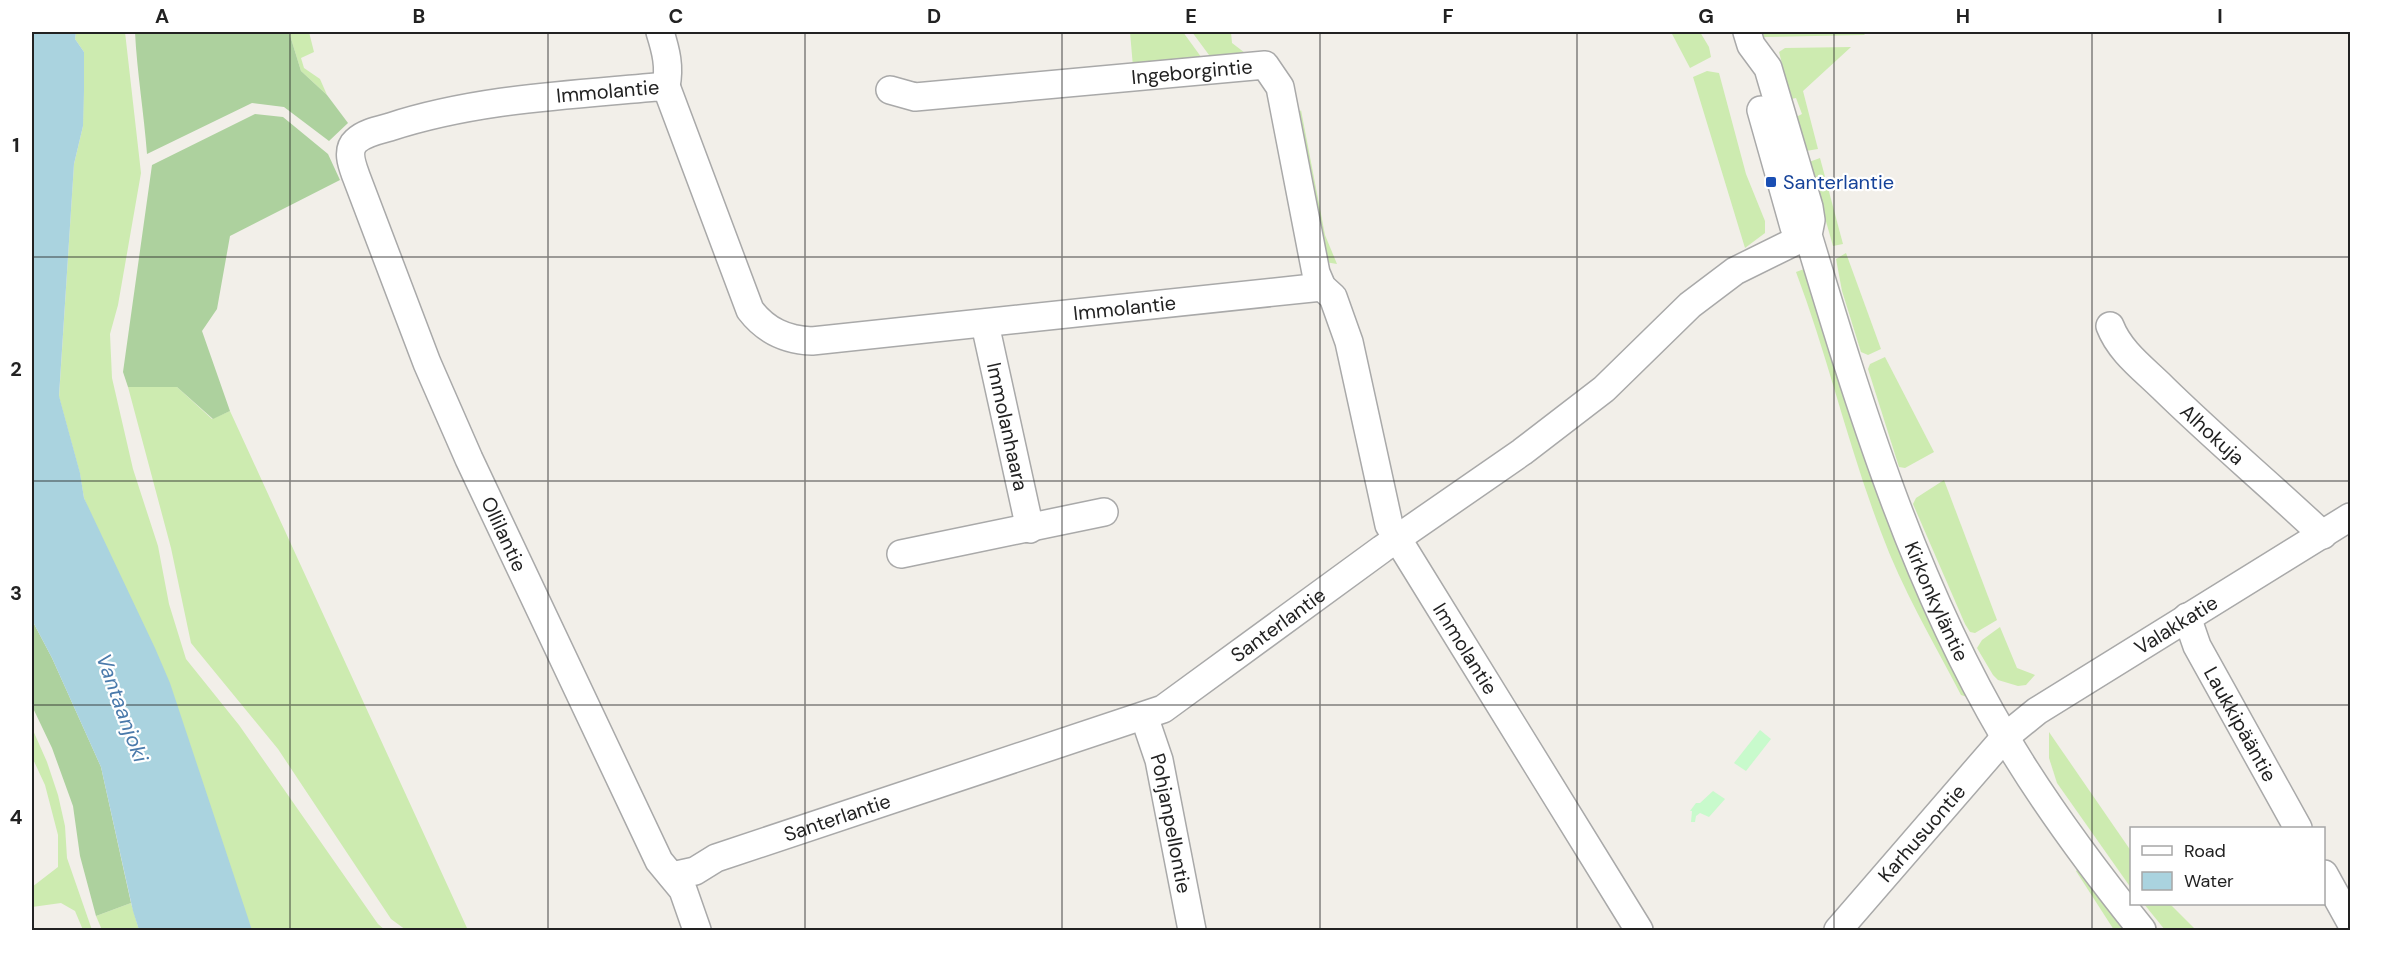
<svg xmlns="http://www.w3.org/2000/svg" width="2382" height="962" viewBox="0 0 2382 962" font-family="'DM Sans',sans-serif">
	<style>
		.grass { fill: #cdebb0 }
		.forest { fill: #add19e }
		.park { fill: #c8facc }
		.water { fill: #aad3df }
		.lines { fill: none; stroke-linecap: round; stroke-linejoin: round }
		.minor-casing { stroke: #a9a9a9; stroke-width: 30 }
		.minor { stroke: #fff; stroke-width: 27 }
		.grid { fill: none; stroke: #222; stroke-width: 1.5; stroke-opacity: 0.55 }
		.transit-dot { fill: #1a4fb4; stroke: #fff; stroke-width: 2 }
		.labels { text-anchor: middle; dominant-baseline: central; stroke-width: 4.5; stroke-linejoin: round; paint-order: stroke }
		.street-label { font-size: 20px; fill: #222; stroke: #fff }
		.transit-label { font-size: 20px; fill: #164399; stroke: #fff; text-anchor: start }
		.water-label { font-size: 21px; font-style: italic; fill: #4a7aab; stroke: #fff }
		.neatline { fill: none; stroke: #222; stroke-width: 2 }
		.grid-label { font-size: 20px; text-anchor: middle; font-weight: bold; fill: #222 }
	</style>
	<rect width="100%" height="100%" fill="#f2efe9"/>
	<!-- grass -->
	<g class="grass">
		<path d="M76 32H125L141 173 118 305 110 334 112 378 133 469 158 546 169 604 186 659 239 725 378 924 385 930H252L84 498 80 474 59 397 74 164 83 126 84 52 75 39Z"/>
		<path d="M289 32H309L314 52 301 58 304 68 320 79 327 95 301 71Z"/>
		<path d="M1130 32H1183L1204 61 1133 67Z"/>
		<path d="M1192 32H1231L1232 43 1249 56 1212 59Z"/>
		<path d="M1671 32H1700L1709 47 1711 57 1690 68Z"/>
		<path d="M1762 32H1867L1864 35 1764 37Z"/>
		<path d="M1851 47 1803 91 1818 149 1806 151 1796 117 1802 114 1796 98 1791 99 1779 52 1785 48Z"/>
		<path d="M1707 71 1719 73 1746 174 1765 221V233L1745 248 1693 77Z"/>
		<path d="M1301 110 1325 235 1337 264 1325 262 1293 121Z"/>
		<path d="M1820 158 1843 244 1833 246 1809 162Z"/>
		<path d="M1846 253 1881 349 1868 355 1861 352 1842 291 1836 259Z"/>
		<path d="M1804 269 1970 695 1967 697 1961 695C1933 641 1902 589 1881 532 1848 446 1828 357 1796 272Z"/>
		<path d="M1885 357 1934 452 1905 468 1899 467 1868 369 1870 364Z"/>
		<path d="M128 387H177L212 419 230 411 467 928 458 930H406L391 919 278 749 191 643 171 548Z"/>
		<path d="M1944 480 1997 620 1975 633 1970 632 1965 624 1913 504 1916 498Z"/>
		<path d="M2000 627 2017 668 2035 675 2026 685 2018 686 1998 680 1993 675 1977 648 1982 640Z"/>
		<path d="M32 728 47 762 58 795 65 826 67 858 92 930H83L75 911 61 903 32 907V887L58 867V835L45 785 32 757Z"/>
		<path d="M2049 732 2131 851V888L2057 783 2049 758Z"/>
		<path d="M2080 867 2128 930H2114L2076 871Z"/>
		<path d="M131 903 139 930H102L96 916Z"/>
		<path d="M2144 904H2170L2196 930H2165Z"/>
	</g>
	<!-- forest -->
	<g class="forest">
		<path d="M135 32H289L301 71 327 95 348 123 329 141 284 107 252 103 147 154C144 113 137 73 135 32Z"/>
		<path d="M255 114 283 117 328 154 340 180 230 236 217 309 202 331 230 411 213 419 177 387H128L123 372 152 165Z"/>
		<path d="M32 620 52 658 101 767 131 903 96 916 80 856 73 806 52 748 32 706Z"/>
	</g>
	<!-- park -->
	<g class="park">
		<path d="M1760 730 1771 739 1746 771 1734 763Z"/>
		<path d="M1713 791 1725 799 1709 817 1700 813 1696 816 1695 822H1691L1692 811H1690L1696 803H1700Z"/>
	</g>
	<!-- water -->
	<path class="water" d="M32 32H76L75 39 84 52V91L83 126 74 164 59 396 80 473 84 498 155 648 170 683 252 930H139L133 911 101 767 52 658 32 620Z"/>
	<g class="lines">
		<defs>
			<g id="minor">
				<path d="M660 32C666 51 670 67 666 86"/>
				<path id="s1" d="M1747 32 1751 45 1768 68 1809 207 1811 220 1808 235C1860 407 1913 582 2005 737 2045 805 2093 869 2142 930"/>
				<path id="s2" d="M890 90 915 97 1265 65 1280 87 1316 273 1322 287 1333 297 1349 342 1389 525 1639 930"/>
				<path d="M1761 110 1794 227 1808 235"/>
				<path id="s3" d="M985 324 1030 529"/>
				<path id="s4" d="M2110 326C2120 352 2144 369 2163 388 2215 439 2270 485 2323 535"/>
				<path d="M901 554 1104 512"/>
				<path id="s5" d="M2187 617 2197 646 2298 828"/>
				<path id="s6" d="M1144 716 1159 760 1192 930"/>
				<path d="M2324 874 2350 921"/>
				<path id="s7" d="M672 876 695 871 716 858 1163 709 1382 549 1522 452 1604 389 1690 305 1735 271 1808 235"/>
				<path id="s8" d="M697 930 683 890 659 861 469 459 427 363 356 176C352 165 346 150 356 141 364 133 379 130 390 127 479 98 574 95 666 86L750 310C766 331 786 340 812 341L1322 287"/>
				<path id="s9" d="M1838 930 2005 737 2037 711 2350 517"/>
			</g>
		</defs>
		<!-- minor casing -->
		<use href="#minor" class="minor-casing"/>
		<!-- minor -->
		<use href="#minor" class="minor"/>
	</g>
	<!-- grid -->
	<path class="grid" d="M290 32V930M548 32V930M805 32V930M1062 32V930M1320 32V930M1577 32V930M1834 32V930M2092 32V930M32 257H2350M32 481H2350M32 705H2350"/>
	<!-- markers -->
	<rect class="transit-dot" x="1765" y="176" width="12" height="12" rx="3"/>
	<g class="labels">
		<!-- street labels -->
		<g class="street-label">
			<text stroke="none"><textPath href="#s2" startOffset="304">Ingeborgintie</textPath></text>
			<text stroke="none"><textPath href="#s8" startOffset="1125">Immolantie</textPath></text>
			<text stroke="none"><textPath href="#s8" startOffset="1809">Immolantie</textPath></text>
			<text stroke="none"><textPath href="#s3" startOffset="105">Immolanhaara</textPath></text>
			<text stroke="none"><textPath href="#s4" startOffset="150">Alhokuja</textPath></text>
			<text transform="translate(504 534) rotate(65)">Ollilantie</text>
			<text stroke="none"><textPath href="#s1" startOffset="604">Kirkonkyläntie</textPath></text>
			<text stroke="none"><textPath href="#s9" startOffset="460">Valakkatie</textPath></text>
			<text stroke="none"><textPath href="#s7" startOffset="662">Santerlantie</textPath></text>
			<text stroke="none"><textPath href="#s2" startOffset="1004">Immolantie</textPath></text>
			<text stroke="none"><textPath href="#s5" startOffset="120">Laukkipääntie</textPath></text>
			<text stroke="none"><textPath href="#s7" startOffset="176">Santerlantie</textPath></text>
			<text stroke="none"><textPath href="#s6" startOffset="111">Pohjanpellontie</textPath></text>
			<text stroke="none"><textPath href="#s9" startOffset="128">Karhusuontie</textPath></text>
		</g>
		<!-- transit labels -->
		<g class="transit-label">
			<text x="1783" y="182">Santerlantie</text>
		</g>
		<!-- water labels -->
		<g class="water-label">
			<text transform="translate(122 708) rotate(70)">Vantaanjoki</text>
		</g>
	</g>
	<!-- border -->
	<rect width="2382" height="962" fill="none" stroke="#ffffff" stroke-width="66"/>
	<!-- legend -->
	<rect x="2130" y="827" width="195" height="78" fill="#ffffff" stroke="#a7a7a7" stroke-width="1.5"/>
	<rect x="2142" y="846" width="30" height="9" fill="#ffffff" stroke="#a7a7a7" stroke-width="1.5"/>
	<text x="2184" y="857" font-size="18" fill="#222222">Road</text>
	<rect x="2142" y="872" width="30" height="18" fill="#aad3df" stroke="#a7a7a7" stroke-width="1.5"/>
	<text x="2184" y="887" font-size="18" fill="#222222">Water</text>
	<rect x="33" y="33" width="2316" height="896" class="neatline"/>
	<g class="grid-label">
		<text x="162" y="23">A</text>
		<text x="419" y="23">B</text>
		<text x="676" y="23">C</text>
		<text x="934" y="23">D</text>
		<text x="1191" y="23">E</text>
		<text x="1448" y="23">F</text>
		<text x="1706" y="23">G</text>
		<text x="1963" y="23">H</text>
		<text x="2220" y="23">I</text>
		<text x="16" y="152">1</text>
		<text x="16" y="376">2</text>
		<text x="16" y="600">3</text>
		<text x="16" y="824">4</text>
	</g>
</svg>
